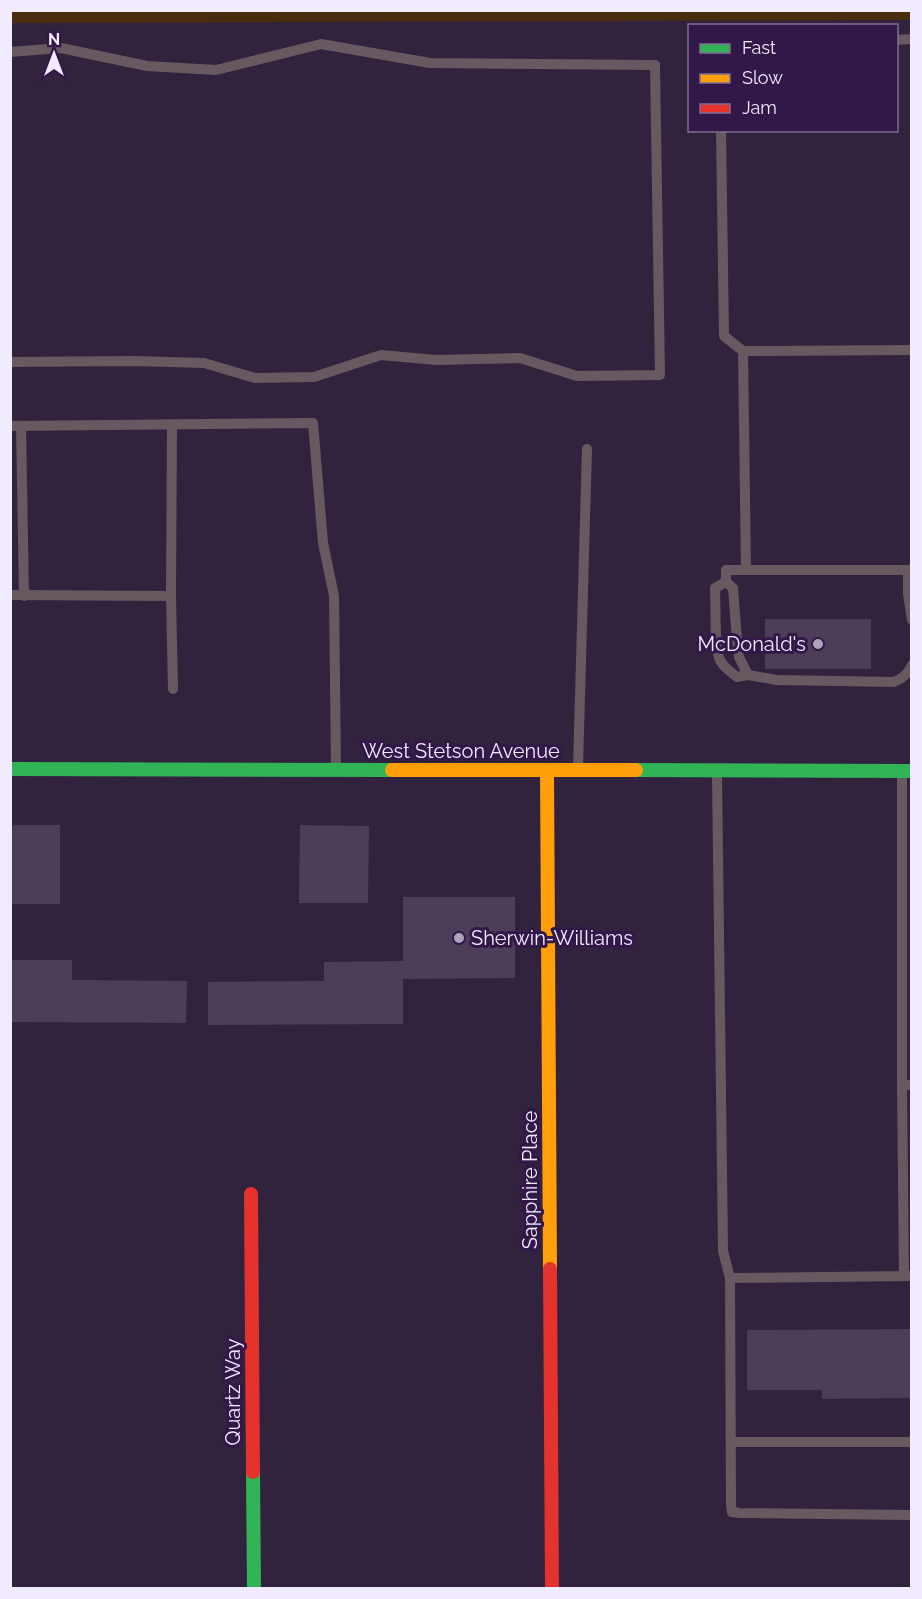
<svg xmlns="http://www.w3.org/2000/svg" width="922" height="1599" viewBox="0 0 922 1599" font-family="Raleway,sans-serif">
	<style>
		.green { fill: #4a2d0e }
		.building { fill: #4c3d59 }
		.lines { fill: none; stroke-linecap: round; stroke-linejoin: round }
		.lane { stroke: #685960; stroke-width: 10 }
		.fast { stroke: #30b455; stroke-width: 14 }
		.slow { stroke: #ff9f0a; stroke-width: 14 }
		.jam { stroke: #e5322d; stroke-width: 14 }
		.poi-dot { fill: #aea4ba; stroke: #321849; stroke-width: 2 }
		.labels { text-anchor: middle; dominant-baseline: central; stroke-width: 6; stroke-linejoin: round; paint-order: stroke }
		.poi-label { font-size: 20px; fill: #f2eafd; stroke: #321849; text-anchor: end }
		.street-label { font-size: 20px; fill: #f2eafd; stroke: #321849 }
	</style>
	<rect width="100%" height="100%" fill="#31233e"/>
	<!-- green -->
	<path class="green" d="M911 10V20L10 23 11 10Z"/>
	<!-- building -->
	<g class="building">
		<rect x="765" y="619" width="106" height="50"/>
		<path d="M14 825H60V904H10V828Z"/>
		<path d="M300 825 369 826 368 903H299Z"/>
		<path d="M403 897H515V978L403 979V1024L208 1025V982L324 981V962L403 961Z"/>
		<path d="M10 960H72V980L187 981 186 1023 10 1022Z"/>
		<path d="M912 1329V1398L822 1399V1390H747V1330Z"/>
	</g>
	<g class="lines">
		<!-- lane -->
		<g class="lane">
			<path d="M896 40 912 39"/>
			<path d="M10 52 61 48 147 66 216 70 321 44 430 63 655 65 660 375 577 376 520 358 436 360 381 355 314 377 255 378 204 363 135 361 10 362"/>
			<path d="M721 130 724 336 743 351"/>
			<path d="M10 426 313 423 323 543 334 596 336 767"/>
			<path d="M21 426 24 596"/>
			<path d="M746 570 743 351 912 350"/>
			<path d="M908 570V594L912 620"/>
			<path d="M726 582 715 588C716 604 714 649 720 660 723 667 731 672 737 677L748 675 777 680 894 682C903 678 908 674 912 665"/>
			<path d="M10 595 171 596 173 689"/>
			<path d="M171 596 172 425"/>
			<path d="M748 675 739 657 737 640 733 588 726 582V570H912"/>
			<path d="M578 767 587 449"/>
			<path d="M717 774 723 1251 730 1278"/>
			<path d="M902 775V1085"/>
			<path d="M904 1276 902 1085H912"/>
			<path d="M912 1276 730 1278 731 1505 732 1512 740 1513 912 1515"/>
			<path d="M731 1442H912"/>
		</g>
		<!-- fast -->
		<g class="fast">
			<path d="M10 769 392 770"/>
			<path d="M636 770 912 771"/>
			<path d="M253 1472 254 1588"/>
		</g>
		<!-- slow -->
		<g class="slow">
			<path d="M392 770H636"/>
			<path d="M547 771 550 1269"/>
		</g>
		<!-- jam -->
		<g class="jam">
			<path d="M251 1194 253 1472"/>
			<path d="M550 1269 552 1588"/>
		</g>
	</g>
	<!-- markers -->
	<g class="poi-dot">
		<circle cx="818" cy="644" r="6"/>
		<circle cx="459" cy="938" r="6"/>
	</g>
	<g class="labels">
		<!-- poi labels -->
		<g class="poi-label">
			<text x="806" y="644">McDonald's</text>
			<text x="471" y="938" text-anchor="start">Sherwin-Williams</text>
		</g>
		<!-- street labels -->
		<g class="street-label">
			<text x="461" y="751">West Stetson Avenue</text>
			<text transform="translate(530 1180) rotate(-90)">Sapphire Place</text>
			<text transform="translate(233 1392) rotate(-90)">Quartz Way</text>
		</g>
	</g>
	<!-- border -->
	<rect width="922" height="1599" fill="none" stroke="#f2eafd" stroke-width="24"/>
	<!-- legend -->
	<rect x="688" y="24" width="210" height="108" fill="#321849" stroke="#7f6c91" stroke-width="1.5"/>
	<rect x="700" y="44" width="30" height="9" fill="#30b455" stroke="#7f6c91" stroke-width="1.5"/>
	<text x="742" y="54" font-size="18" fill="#f2eafd">Fast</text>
	<rect x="700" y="74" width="30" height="9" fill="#ff9f0a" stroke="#7f6c91" stroke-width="1.5"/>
	<text x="742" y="84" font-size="18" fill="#f2eafd">Slow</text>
	<rect x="700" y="104" width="30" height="9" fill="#e5322d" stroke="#7f6c91" stroke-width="1.5"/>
	<text x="742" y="114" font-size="18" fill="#f2eafd">Jam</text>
	<!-- north arrow -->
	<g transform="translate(54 54)" stroke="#321849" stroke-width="4.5" paint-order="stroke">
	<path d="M0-4.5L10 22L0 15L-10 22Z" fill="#f2eafd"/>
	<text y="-9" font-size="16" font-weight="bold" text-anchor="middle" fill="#f2eafd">N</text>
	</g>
</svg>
